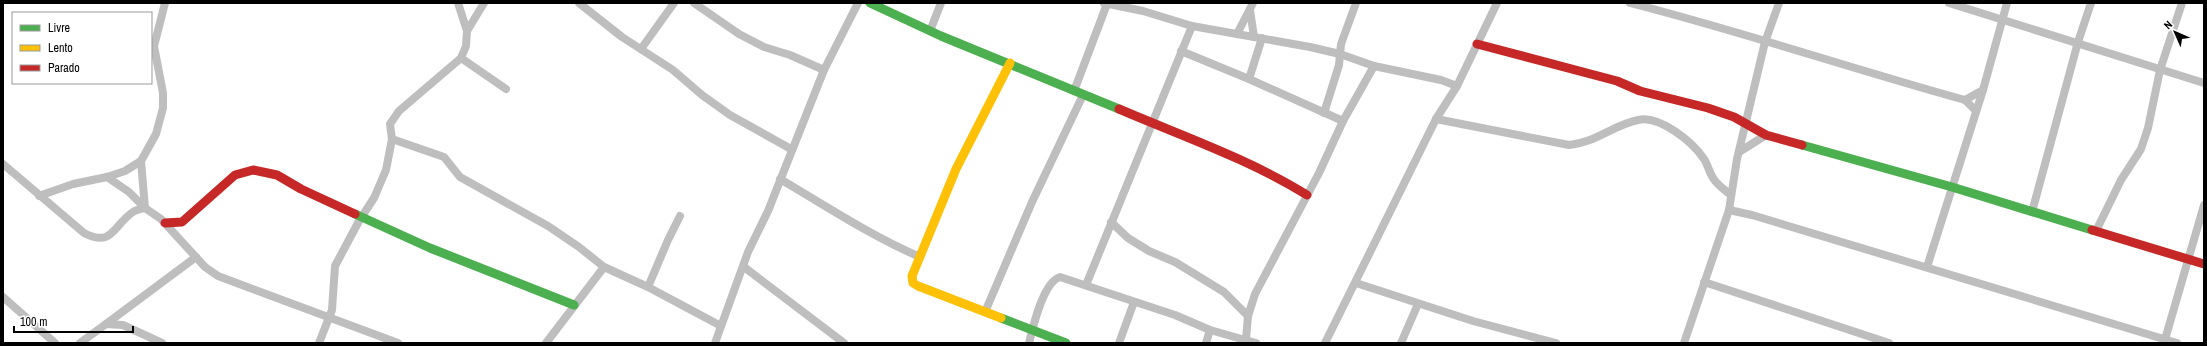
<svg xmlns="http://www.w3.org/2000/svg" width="2207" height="346" viewBox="0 0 2207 346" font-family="'Archivo Narrow',sans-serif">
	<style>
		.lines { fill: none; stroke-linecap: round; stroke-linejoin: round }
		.street { stroke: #bebebe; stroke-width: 8 }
		.fast { stroke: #4caf50; stroke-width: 9 }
		.slow { stroke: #ffc107; stroke-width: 9 }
		.jam { stroke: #c62828; stroke-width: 9 }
	</style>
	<rect width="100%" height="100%" fill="#fff"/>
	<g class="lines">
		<!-- street -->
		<g class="street">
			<path d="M458 3 467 31"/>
			<path d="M579 3 622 37 673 70 702 95 730 115 791 149"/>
			<path d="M694 3 739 34 764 47 790 55 824 70"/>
			<path d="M1104 3 1143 11 1192 26 1310 47 1340 54 1374 66 1441 80 1457 86"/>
			<path d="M1630 3C1743 32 1853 69 1965 100L1976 111"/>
			<path d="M1949 3 2204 83"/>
			<path d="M1250 10 1254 37"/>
			<path d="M930 31 941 3"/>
			<path d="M1237 34 1253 3"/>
			<path d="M641 49 674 3"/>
			<path d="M1181 51 1249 79 1343 121"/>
			<path d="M461 58 506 89"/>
			<path d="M1249 79 1262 38"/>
			<path d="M1074 91 1107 4"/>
			<path d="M1965 100 1983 90"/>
			<path d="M1324 113 1339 65 1341 44 1356 3"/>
			<path d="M1436 119 1569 145C1595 143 1613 125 1638 120 1659 115 1692 141 1704 159 1708 165 1709 172 1713 178 1717 185 1725 190 1731 195"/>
			<path d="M392 139 444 157 460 177 548 226 579 247 604 267 648 287 721 326"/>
			<path d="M1739 152 1766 135"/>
			<path d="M141 161 145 208"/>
			<path d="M3 164 84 233C113 248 113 225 133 212 136 210 141 209 145 208"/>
			<path d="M107 177 129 192 145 208 161 219 205 267 218 276 398 343"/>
			<path d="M780 179C826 206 871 236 920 257"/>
			<path d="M39 196 73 184 107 177 125 171 141 161 156 134 163 108V93L154 46 165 3"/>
			<path d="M1729 210 1752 215 2177 343"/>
			<path d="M2032 212 2078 42 2091 3"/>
			<path d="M1111 222 1128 238 1149 251 1175 262 1224 292 1248 316"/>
			<path d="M2096 231 2121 180 2141 149 2148 128 2160 70 2182 3"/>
			<path d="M744 267 844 343"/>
			<path d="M1927 267 1983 90 2007 3"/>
			<path d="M1704 282 1889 343"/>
			<path d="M1356 283 1473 321 1556 343"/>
			<path d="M1086 285 1192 26"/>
			<path d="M648 287 668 240 680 216"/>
			<path d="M3 297 55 343"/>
			<path d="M985 312 1032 202 1083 95"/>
			<path d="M106 324 196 257"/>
			<path d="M1246 339 1248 316 1255 294 1319 173 1343 121 1374 66"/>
			<path d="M80 343 106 324 123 325 162 343"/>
			<path d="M319 343 332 310 335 266 359 221 374 198 386 170 392 139 390 124 399 111 461 58 466 46 467 31 484 3"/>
			<path d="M546 343 604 267"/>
			<path d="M715 343 748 252 768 211 824 70 858 3"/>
			<path d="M1029 343C1033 327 1043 282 1060 277L1175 315 1210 330 1256 343"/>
			<path d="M1119 343 1134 302"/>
			<path d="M1206 343 1210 330"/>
			<path d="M1325 343 1436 119 1457 86 1497 3"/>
			<path d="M1401 343 1418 304"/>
			<path d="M1684 343 1729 210 1737 159 1765 42 1779 3"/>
			<path d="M2164 343 2204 205"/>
		</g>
		<!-- fast -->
		<g class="fast">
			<path d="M870 3 941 36 1119 109"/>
			<path d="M1802 145 1952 187 2092 230"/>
			<path d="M355 214 430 248 574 305"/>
			<path d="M1001 318 1066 343"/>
		</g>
		<!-- slow -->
		<path class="slow" d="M1001 318 918 286 913 283 912 276 956 169 1010 63"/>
		<!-- jam -->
		<g class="jam">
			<path d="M1477 44 1617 81 1640 91 1708 108 1734 117 1766 135 1802 145"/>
			<path d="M1119 109C1182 136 1249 159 1307 195"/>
			<path d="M165 223 182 222 235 175 253 170 277 175 301 189 355 214"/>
			<path d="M2092 230 2204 264"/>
		</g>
	</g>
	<!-- border -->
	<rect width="2207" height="346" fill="none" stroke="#000000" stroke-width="8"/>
	<!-- legend -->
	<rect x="12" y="12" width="140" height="72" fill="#ffffff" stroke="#999999"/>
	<rect x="20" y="25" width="20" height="6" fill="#4caf50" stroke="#999999"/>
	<text x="48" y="32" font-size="12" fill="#000000">Livre</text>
	<rect x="20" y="45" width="20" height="6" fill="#ffc107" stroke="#999999"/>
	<text x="48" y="52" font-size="12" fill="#000000">Lento</text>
	<rect x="20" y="65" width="20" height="6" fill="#c62828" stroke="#999999"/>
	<text x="48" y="72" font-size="12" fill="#000000">Parado</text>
	<!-- north arrow -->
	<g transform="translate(2175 32) rotate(315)" stroke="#ffffff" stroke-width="3" paint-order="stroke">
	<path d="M0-3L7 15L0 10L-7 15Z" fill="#000000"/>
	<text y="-6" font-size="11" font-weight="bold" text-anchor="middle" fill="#000000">N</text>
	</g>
	<!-- scale -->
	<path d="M14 326v6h119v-6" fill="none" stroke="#000000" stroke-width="2"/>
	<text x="20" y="326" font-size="12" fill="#000000" stroke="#ffffff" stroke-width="3" paint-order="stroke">100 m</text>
</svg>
